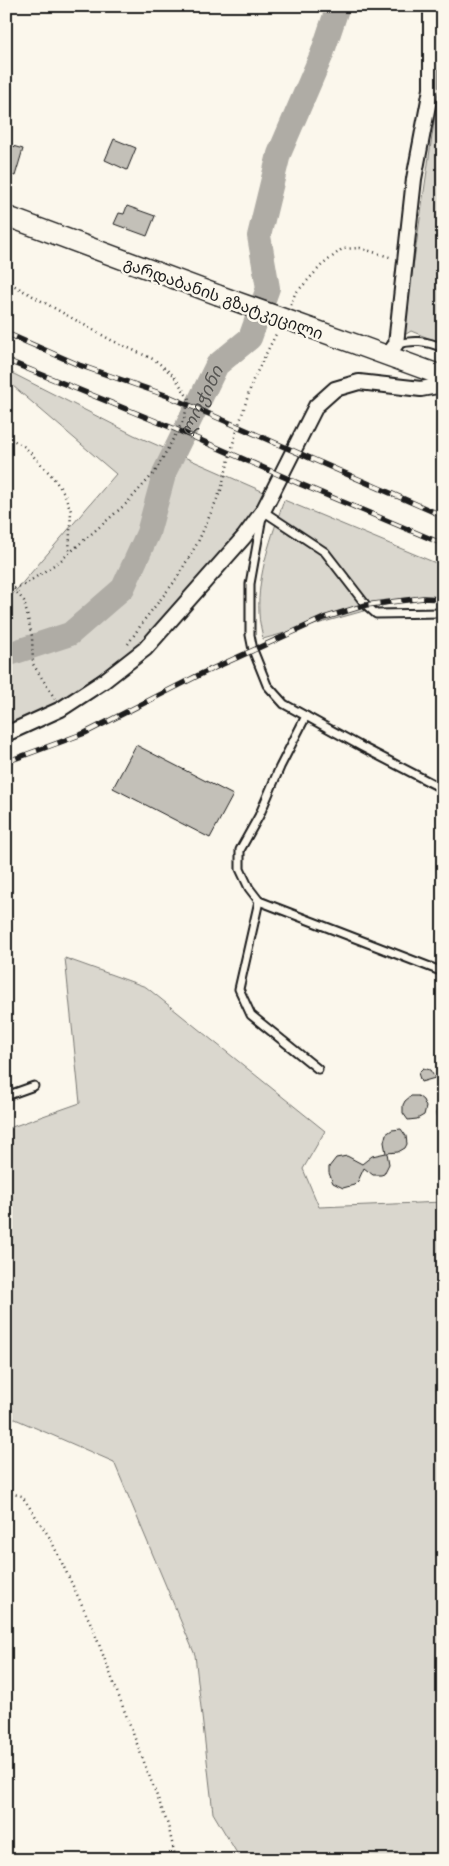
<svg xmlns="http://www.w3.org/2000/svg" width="449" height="1866" viewBox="0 0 449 1866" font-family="'Playpen Sans','Noto Sans Georgian',sans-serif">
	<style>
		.green { fill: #dad7ce; stroke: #7b7a75 }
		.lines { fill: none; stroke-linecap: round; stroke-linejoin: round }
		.river { stroke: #afaca5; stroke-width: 24 }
		.building { fill: #c3c0b8; stroke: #1c1c1c }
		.lane-casing { stroke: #1c1c1c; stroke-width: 11 }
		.street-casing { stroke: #1c1c1c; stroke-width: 18 }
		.secondary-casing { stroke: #1c1c1c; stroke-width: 22 }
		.path { stroke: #1c1c1c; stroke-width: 2.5; stroke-dasharray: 1 4; stroke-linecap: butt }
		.lane { stroke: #fbf7ec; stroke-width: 7 }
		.street { stroke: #fbf7ec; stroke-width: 14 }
		.secondary { stroke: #fbf7ec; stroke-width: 19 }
		.rail-casing { stroke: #1c1c1c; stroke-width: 5.5 }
		.rail { stroke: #fbf7ec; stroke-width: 4; stroke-dasharray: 11; stroke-linecap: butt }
		.secondary-bridge-casing { stroke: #1c1c1c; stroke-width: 22; stroke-linecap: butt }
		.secondary-bridge { stroke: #fbf7ec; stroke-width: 19 }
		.labels { text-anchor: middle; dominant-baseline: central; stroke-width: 5; stroke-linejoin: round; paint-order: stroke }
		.street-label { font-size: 16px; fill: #1c1c1c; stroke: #fbf7ec }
		.water-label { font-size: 18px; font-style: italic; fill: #575653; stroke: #fbf7ec }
	</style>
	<rect width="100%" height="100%" fill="#fbf7ec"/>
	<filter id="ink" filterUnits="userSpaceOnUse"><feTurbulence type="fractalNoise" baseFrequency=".02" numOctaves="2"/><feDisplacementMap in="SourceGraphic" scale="10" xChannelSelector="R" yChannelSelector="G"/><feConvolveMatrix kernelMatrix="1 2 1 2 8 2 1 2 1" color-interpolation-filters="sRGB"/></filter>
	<g filter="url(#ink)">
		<!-- green -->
		<g class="green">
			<path d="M439 6H443V344L411 331 403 336 438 95Z"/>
			<path d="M6 370 134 435 264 492 254 513 141 643 76 691 17 724 6 728V602L116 474 6 380Z"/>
			<path d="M284 500 443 566V597H414L263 639C262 631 259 622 259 613 257 574 272 536 284 500Z"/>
			<path d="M65 958 146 987 325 1131 303 1169 319 1207 443 1202V1860H241L213 1813 195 1655 114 1462 6 1415V1129L80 1103Z"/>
		</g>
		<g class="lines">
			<!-- river -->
			<path class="river" id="s1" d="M6 655 70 634 123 588 148 533 165 471 217 365 250 338 268 288 259 236 279 154 322 54 338 6"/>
		</g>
		<!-- building -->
		<g class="building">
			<path d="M114 139 136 148 127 170 105 160Z"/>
			<path d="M6 144 23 149 15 176 6 173Z"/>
			<path d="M127 206 155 216 147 236 114 224 119 213 124 214Z"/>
			<path d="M136 745 233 795 210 838 113 788Z"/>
			<path d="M423 1068 430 1070 435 1078 421 1082 418 1073Z"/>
			<path d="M411 1096H418L423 1100 426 1107 424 1115 417 1119 408 1120 403 1113V1105L405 1101Z"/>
			<path d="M401 1129 406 1136 407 1144 405 1148 398 1152 387 1153 389 1164 384 1174 381 1175H373L364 1168 358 1181 354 1185 343 1188 333 1183 329 1173V1167L336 1158 347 1156 362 1164 372 1156 386 1153 384 1142 386 1134 392 1130Z"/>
		</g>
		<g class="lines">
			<defs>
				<g id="lane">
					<path d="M396 344C414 340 425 340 443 348"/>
					<path d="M443 613 376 614 366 605 325 552 263 511 250 584V635L253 650 267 685 284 704 362 747 443 789"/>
					<path d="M306 716 280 767 259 816 240 850V869L249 888 259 901 443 972"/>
					<path d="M6 863V867"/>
					<path d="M259 901 239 989 251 1015 318 1069"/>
					<path d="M6 1096 34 1086"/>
					<path d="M441 1114 443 1113"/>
				</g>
				<g id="street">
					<path d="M388 355 396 344 414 179 431 89V6"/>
					<path d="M6 734 61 709 104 681 145 649 244 537 263 511 316 406 335 389 359 382 421 389 443 385"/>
				</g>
				<g id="secondary">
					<path d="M6 216 218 295"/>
					<path d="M358 345 443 376"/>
				</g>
			</defs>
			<!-- lane casing -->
			<use href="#lane" class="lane-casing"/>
			<!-- street casing -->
			<use href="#street" class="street-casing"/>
			<!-- secondary casing -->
			<use href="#secondary" class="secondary-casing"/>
			<!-- path -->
			<g class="path">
				<path d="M6 281 111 340 155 360 174 376 189 399 184 419 155 472 127 503 60 561 24 585 6 591"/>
				<path d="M290 305 295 294 321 266 342 249 360 248 393 258"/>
				<path d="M6 436 25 447 52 476 64 493 71 511 69 553"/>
				<path d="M14 589 24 601 32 636 33 664 55 699"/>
				<path d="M128 644 145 619 175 581 198 542 221 490 234 440 253 380 277 332"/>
				<path d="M6 1492 22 1496 50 1538 92 1626 168 1825 176 1860"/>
			</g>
			<!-- lane -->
			<use href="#lane" class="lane"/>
			<!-- street -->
			<use href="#street" class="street"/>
			<!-- secondary -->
			<use href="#secondary" class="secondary"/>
			<defs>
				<g id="rail">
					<path d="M6 333 79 365 168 396 443 516"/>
					<path d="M6 360 175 429 300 484 443 544"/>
					<path d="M6 762 85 733 203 673 324 618 366 605 423 598 443 599"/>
				</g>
			</defs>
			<!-- rail casing -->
			<use href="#rail" class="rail-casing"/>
			<!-- rail -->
			<use href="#rail" class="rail"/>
			<defs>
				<path id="secondary-bridge" d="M218 295 358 345"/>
			</defs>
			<!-- secondary-bridge casing -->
			<use href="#secondary-bridge" class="secondary-bridge-casing"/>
			<!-- secondary-bridge -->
			<use href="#secondary-bridge" class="secondary-bridge"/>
		</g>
	</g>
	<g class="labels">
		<!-- street labels -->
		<g class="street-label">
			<text transform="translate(224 297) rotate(20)">გარდაბანის გზატკეცილი</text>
		</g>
		<!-- water labels -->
		<g class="water-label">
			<text stroke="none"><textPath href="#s1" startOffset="341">ლოჭინი</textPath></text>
		</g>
	</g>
	<!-- margin -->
	<rect width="449" height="1866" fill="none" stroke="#fbf7ec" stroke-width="25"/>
	<rect x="12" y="12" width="424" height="1841" fill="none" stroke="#1c1c1c" stroke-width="2" filter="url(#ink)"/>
</svg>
